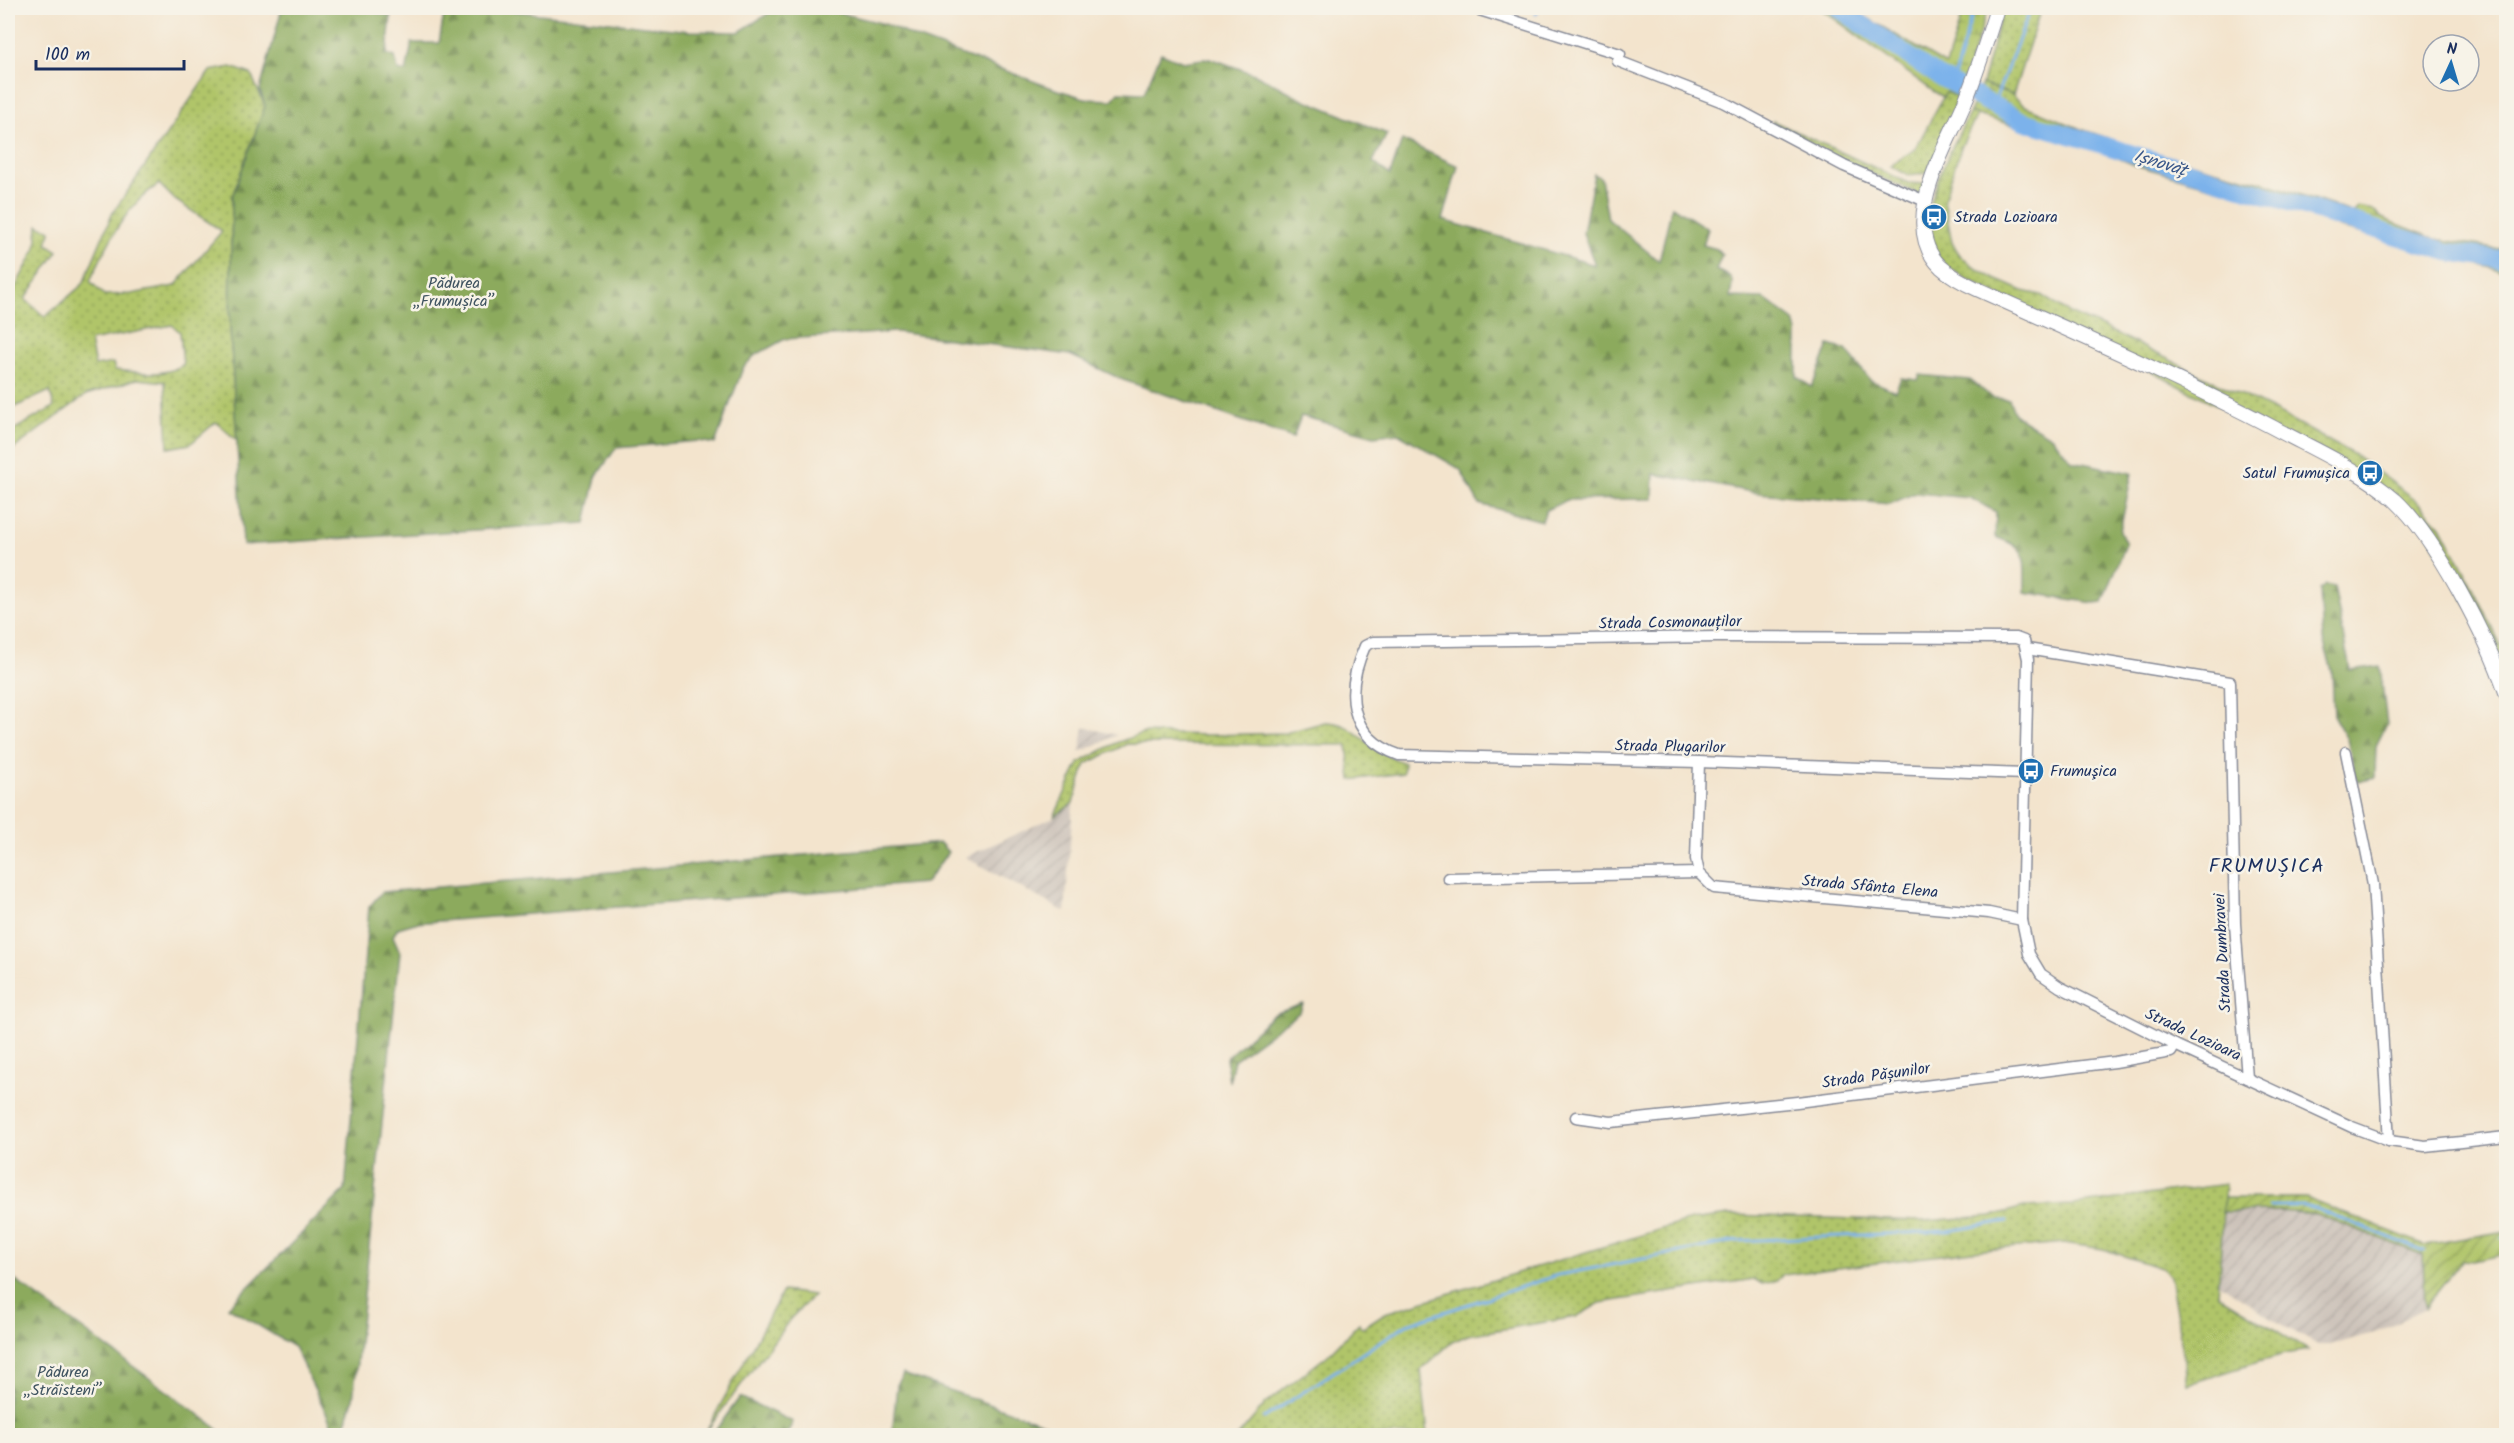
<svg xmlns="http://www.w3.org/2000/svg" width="2514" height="1443" viewBox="0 0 2514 1443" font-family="Kalam,sans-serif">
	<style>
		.industrial { fill: url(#industrial-furrows) }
		.grass { fill: url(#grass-dots); stroke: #667a64; stroke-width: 1.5; fill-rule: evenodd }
		.forest { fill: url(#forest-firs); stroke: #546c5e; stroke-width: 1.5 }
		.wetland { fill: url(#wetland-marsh); stroke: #667a64; stroke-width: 1.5 }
		.garden { fill: url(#garden-furrows); stroke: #667a64; stroke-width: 1.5 }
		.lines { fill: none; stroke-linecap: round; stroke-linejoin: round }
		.stream { stroke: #7cb2eb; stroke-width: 3 }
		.river { stroke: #7cb2eb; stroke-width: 18 }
		.minor-casing { stroke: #878a96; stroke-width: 13 }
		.tertiary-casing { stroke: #878a96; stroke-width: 16 }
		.minor { stroke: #fff; stroke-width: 10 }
		.tertiary { stroke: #fff; stroke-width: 14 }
		.labels { text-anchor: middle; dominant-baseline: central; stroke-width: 5; stroke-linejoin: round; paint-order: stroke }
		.poi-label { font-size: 16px; fill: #1b2f5e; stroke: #f7f3e8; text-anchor: start }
		.park-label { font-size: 16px; fill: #405461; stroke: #f7f3e8 }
		.street-label { font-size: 16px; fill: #1b2f5e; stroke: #f7f3e8 }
		.water-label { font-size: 18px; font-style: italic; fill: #385688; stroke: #f7f3e8 }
		.quarter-label { font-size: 20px; letter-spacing: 1.5px; fill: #1b2f5e; stroke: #f7f3e8 }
	</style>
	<defs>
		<pattern id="industrial-furrows" width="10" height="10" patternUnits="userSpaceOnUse" patternTransform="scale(1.5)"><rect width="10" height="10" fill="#ccc2b9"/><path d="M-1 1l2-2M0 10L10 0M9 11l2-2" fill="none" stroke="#afa7a1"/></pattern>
		<pattern id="grass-dots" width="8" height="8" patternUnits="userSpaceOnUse" patternTransform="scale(1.5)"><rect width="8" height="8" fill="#b0c569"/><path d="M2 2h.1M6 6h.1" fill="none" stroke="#8ea05a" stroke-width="1.8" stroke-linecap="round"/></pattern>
		<pattern id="forest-firs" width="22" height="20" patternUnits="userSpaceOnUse" patternTransform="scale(1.5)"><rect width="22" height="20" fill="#8caa5d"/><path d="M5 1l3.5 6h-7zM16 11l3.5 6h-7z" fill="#728b50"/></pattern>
		<pattern id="wetland-marsh" width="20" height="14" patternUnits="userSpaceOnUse" patternTransform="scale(1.5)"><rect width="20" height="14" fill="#b0c569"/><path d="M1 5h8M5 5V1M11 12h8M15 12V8" fill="none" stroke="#8ea05a"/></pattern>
		<pattern id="garden-furrows" width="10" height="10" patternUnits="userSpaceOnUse" patternTransform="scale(1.5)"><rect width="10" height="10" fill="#b0c569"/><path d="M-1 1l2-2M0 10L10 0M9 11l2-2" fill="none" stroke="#8ea05a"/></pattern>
	</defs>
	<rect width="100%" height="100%" fill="#f7f3e8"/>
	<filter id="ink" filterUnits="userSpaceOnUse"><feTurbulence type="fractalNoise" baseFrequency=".0167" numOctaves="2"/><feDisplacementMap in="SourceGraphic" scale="12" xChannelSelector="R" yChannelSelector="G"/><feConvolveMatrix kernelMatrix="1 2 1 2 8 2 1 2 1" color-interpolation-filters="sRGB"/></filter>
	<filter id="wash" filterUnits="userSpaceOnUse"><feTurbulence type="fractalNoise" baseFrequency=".008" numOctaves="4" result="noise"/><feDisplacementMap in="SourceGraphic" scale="24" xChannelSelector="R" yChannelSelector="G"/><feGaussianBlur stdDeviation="1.35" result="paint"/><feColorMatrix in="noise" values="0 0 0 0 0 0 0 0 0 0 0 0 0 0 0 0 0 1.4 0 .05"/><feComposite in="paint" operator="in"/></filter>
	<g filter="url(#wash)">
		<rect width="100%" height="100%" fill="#f3e4cd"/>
		<!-- industrial -->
		<g class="industrial">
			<path d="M1084 727 1117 735 1080 752Z"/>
			<path d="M1073 803 1065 912 965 857 1054 817Z"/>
			<path d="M2279 1211 2316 1214 2424 1255 2425 1308 2378 1332 2330 1345H2318L2277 1322 2219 1283 2222 1212Z"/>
		</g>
		<!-- grass -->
		<g class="grass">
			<path d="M2003 8H2041L2013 95 1982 84Z"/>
			<path d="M231 67 251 74 265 106 232 197 230 328 237 441 216 422 190 444 168 448 165 382 137 379 86 395 8 453V433L54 407 50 391 8 410V301L36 248 38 225 51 231 47 244 58 251 25 299 45 317 83 284 112 214 210 71ZM159 184 175 200 222 231 175 286 131 294 104 295 90 281C108 244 124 206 159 184ZM172 325 180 332 183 365C161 378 139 372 115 370L113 363 95 366 90 341Z"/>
			<path d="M1946 92 1958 98 1928 173 1908 175 1890 166 1915 149Z"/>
			<path d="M1970 112 1977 115 1961 147 1944 200 1952 243 1960 255 1972 266 1995 279 2023 291 2041 295 2069 313 2102 327 2275 411 2356 456 2415 499 2441 526 2467 576 2506 657V678L2420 518 2394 494 1965 278C1956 272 1942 264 1936 255 1911 217 1953 146 1970 112Z"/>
			<path d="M1325 722C1350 722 1358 737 1378 750 1386 755 1396 759 1404 763L1403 773 1351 780 1347 745 1127 744 1086 764 1073 803 1054 817 1079 763 1116 743 1143 733 1209 735 1285 733Z"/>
			<path d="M2225 1184 2218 1295 2308 1350 2284 1354 2188 1384 2170 1276 2164 1269 2103 1249 2064 1243 1972 1251 1783 1275 1776 1281 1762 1284 1754 1279 1600 1303 1576 1317 1468 1335 1452 1342 1421 1370 1428 1435 1238 1436 1266 1403 1328 1355 1359 1323 1362 1328 1385 1313 1691 1220 1729 1215 1922 1221 1991 1216 2024 1207 2073 1205Z"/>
			<path d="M783 1291 814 1295 791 1318 705 1433Z"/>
		</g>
		<!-- forest -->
		<g class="forest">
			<path d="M282 8H379L378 13 391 16 387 54 395 57 398 70 406 72 412 43H439L445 8H486L690 31 739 32 777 8 824 9 885 24 916 38 1055 89 1088 99 1112 100 1119 92 1144 93 1161 53 1183 62 1209 58 1221 62 1257 75 1301 98 1387 134 1373 162 1390 175 1402 140 1458 166 1443 220 1595 265 1583 233 1594 174 1601 178 1608 219 1659 261 1672 206 1708 229 1703 245 1717 249 1722 255 1716 270C1734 279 1734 277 1730 297L1763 298 1794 321 1797 331V377L1812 387 1829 345 1846 350 1870 380 1895 391 1901 378 1918 380 1920 375 1970 380 1993 398 2009 399 2015 415 2052 437 2072 461 2132 473 2120 531 2126 544 2103 602 2093 603 2025 592C2024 559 2030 548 1995 537L1996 512 1970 498 1915 493 1890 504 1758 493 1654 474 1653 499 1567 500 1546 510 1542 521 1479 504 1460 469 1398 433 1374 436 1301 416 1293 438 1123 380 1070 355 896 332 785 339 754 356 743 368 715 444 698 441 616 448 596 477 586 523 243 545 230 328 232 197 265 106 260 90Z"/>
			<path d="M2325 585 2334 587 2350 670 2380 666 2387 724 2376 746 2375 778 2357 782 2347 739 2334 717 2332 670 2323 640 2320 590Z"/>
			<path d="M940 843 948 852 926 883 415 923 398 928 393 936 400 952 353 1400 342 1435H337L294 1347 228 1307 345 1190 369 907 382 892Z"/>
			<path d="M1303 1004 1300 1012 1234 1060 1229 1082 1226 1058 1274 1014Z"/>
			<path d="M8 1275 204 1418 225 1435H8Z"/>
			<path d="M903 1374 1077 1435H892L897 1385Z"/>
			<path d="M740 1397 793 1422 786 1435H712Z"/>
		</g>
		<!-- wetland -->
		<g class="wetland">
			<path d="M1820 8H1851L1946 65 1964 8H1988L1958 98 1946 92 1943 97 1933 91Z"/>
			<path d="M1982 84 2013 95 2023 105 2081 129 2141 149 2272 185 2354 213 2358 207 2373 210 2382 218 2435 239 2506 250V272L2345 229 2290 208 2135 165 2097 149 1977 115 1970 112Z"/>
		</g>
		<!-- garden -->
		<g class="garden">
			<path d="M1773 121 1908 183 1925 184 1921 195 1847 163 1772 123Z"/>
			<path d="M2224 1198H2306L2425 1245 2506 1231V1254L2473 1261 2462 1260 2425 1308 2423 1255 2316 1214 2279 1211 2222 1212Z"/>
		</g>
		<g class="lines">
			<!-- stream -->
			<g class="stream">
				<path d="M1536 14 1539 8"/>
				<path d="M1952 84 1974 8"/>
				<path d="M1993 105 2031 8"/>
				<path d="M2269 1206H2302L2317 1209 2424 1251"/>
				<path d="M2502 1238 2506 1236"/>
				<path d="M1264 1418 1407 1324 1558 1275 1737 1241 1948 1231 2007 1221"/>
			</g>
			<!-- river -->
			<path class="river" d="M1838 8 1938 76 2023 121 2200 174 2448 252 2506 260"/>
		</g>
	</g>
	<g filter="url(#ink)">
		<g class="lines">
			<defs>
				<g id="minor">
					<path d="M1473 8 1620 54 1618 61 1723 102 1844 166 1925 201"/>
					<path d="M2027 649 2230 682 2235 924 2247 1078"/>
					<path d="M2346 752 2373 884 2389 1141"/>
					<path d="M1699 762 1696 859 1699 873 1714 888 1989 913 2022 920"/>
					<path d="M2025 774 1699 762 1399 755C1347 737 1345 690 1365 646L1373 642 1717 637 2016 638 2024 641 2028 659 2022 920 2029 954 2041 974 2060 987 2175 1045 2352 1127 2389 1141 2425 1146 2506 1137"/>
					<path d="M1448 878 1699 873"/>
					<path d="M1576 1117 1611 1122 1797 1102 2115 1062 2171 1052 2175 1045"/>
				</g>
				<path id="tertiary" d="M1997 8C1987 40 1977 73 1964 104 1946 148 1897 225 1941 267 1952 277 1964 283 1977 289 2077 334 2177 377 2274 428 2315 450 2359 469 2395 500 2437 539 2487 638 2506 692"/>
			</defs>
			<!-- minor casing -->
			<use href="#minor" class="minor-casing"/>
			<!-- tertiary casing -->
			<use href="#tertiary" class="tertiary-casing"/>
			<!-- minor -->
			<use href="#minor" class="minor"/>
			<!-- tertiary -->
			<use href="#tertiary" class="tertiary"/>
		</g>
	</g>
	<!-- icons -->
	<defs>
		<symbol id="bus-disc" viewBox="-11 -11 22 22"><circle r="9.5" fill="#1f6fb2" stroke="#f7f3e8"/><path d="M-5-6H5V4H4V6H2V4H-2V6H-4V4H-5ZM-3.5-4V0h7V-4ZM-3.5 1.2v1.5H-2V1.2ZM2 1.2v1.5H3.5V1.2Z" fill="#fff"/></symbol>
	</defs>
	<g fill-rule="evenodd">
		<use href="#bus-disc" x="1919" y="202" width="30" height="30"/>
		<use href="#bus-disc" x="2355" y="458" width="30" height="30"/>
		<use href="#bus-disc" x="2016" y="756" width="30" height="30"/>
	</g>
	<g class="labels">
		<!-- poi labels -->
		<g class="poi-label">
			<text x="1954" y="217">Strada Lozioara</text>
			<text x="2350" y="473" text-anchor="end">Satul Frumușica</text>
			<text x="2050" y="771">Frumuşica</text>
		</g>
		<!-- park labels -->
		<g class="park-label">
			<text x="454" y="283">Pădurea<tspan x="454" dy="18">„Frumușica”</tspan></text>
			<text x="63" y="1372">Pădurea<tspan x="63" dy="18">„Străisteni”</tspan></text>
		</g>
		<!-- street labels -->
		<g class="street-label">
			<text transform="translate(1670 623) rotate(-1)">Strada Cosmonauților</text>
			<text transform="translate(1670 747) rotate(1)">Strada Plugarilor</text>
			<text transform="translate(1870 887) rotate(5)">Strada Sfânta Elena</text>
			<text transform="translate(2223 953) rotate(-93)">Strada Dumbravei</text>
			<text transform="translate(2193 1035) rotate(25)">Strada Lozioara</text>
			<text transform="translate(1876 1076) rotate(-8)">Strada Pășunilor</text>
		</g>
		<!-- water labels -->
		<g class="water-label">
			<text transform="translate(2160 164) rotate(17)">Ișnovăț</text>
		</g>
		<!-- quarter labels -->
		<g class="quarter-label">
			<text x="2267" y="867">FRUMUȘICA</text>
		</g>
	</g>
	<!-- margin -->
	<rect width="2514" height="1443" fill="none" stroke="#f7f3e8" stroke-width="30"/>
	<!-- north arrow -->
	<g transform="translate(2451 63) rotate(4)"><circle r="28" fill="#f7f3e8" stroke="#9fa5b1" stroke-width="1.5"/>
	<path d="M0-4.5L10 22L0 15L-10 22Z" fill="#1f6fb2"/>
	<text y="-9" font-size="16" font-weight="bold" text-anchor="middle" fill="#1b2f5e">N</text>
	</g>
	<!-- scale -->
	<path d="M36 60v9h148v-9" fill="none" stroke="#1b2f5e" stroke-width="3"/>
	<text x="45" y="60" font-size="18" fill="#1b2f5e" stroke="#f7f3e8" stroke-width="4.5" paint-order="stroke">100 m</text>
</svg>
